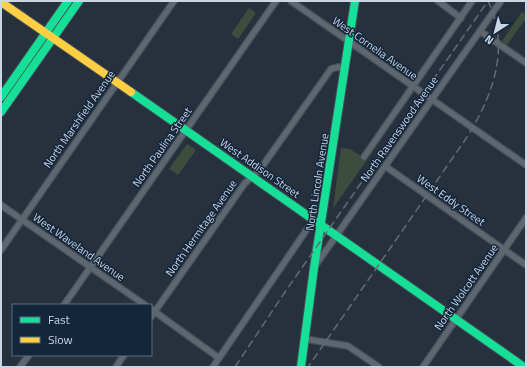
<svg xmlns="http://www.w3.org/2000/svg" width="527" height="368" viewBox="0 0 527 368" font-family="'Titillium Web',sans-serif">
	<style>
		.green { fill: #3c4d3e }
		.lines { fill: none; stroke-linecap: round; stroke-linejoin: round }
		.street-casing { stroke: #454e58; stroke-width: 8 }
		.fast-casing { stroke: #454e58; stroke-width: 10 }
		.slow-casing { stroke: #454e58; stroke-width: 10 }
		.street { stroke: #5e676f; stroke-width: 5.5 }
		.fast { stroke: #16e098; stroke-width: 8 }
		.slow { stroke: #ffcf43; stroke-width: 8 }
		.rail { stroke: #636c74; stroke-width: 1.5; stroke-dasharray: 8 4; stroke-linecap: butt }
		.labels { text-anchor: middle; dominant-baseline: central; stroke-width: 3; stroke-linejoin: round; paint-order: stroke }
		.street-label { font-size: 11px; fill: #c9d6e4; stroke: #13263c }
	</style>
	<rect width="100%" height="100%" fill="#26313d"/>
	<!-- green -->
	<g class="green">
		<path d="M249 8 256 13 238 39 231 34Z"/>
		<path d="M522 12 526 14V18L507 45 502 41Z"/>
		<path d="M187 144 196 150 178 175 169 169Z"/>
		<path d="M341 148 350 149 367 160 333 208Z"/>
	</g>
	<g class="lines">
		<defs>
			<g id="street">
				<path d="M291 1 526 165"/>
				<path d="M438 1 461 18"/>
				<path d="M480 31 526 63"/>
				<path d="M364 157 472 1"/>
				<path d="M385 166 526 265"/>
				<path d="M1 205 145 305"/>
				<path d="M1 250 174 1"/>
				<path d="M315 266 501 1"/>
				<path d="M64 305 276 1"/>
				<path d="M151 309 219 358"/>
				<path d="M151 317 245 183 259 171 331 69 338 67 345 68"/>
				<path d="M305 339 348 346 379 367"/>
				<path d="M20 367 29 355"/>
				<path d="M116 367 124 355"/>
				<path d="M213 367 314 219"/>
				<path d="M423 367 526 218"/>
			</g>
			<g id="fast">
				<path d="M131 92 524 367"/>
				<path d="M1 97 68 1"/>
				<path d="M1 112 79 1"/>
				<path d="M301 367 314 268 355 1"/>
			</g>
			<path id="slow" d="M1 2 131 92"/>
		</defs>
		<!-- street casing -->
		<use href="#street" class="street-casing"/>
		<!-- fast casing -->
		<use href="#fast" class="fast-casing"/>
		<!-- slow casing -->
		<use href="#slow" class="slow-casing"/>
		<!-- street -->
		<use href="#street" class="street"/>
		<!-- fast -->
		<use href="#fast" class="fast"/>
		<!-- slow -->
		<use href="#slow" class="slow"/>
		<!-- rail -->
		<path class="rail" d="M235 367 285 292 488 1C512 49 491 101 463 143L308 367"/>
	</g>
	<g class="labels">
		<!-- street labels -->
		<g class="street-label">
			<text transform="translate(375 48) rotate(35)">West Cornelia Avenue</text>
			<text transform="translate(79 119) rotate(-55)">North Marshfield Avenue</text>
			<text transform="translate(399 129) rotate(-55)">North Ravenswood Avenue</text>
			<text transform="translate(162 147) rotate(-55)">North Paulina Street</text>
			<text transform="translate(260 168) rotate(35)">West Addison Street</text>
			<text transform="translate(317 182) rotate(-81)">North Lincoln Avenue</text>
			<text transform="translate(451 200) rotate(35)">West Eddy Street</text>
			<text transform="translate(201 228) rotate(-55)">North Hermitage Avenue</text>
			<text transform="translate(79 247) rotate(35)">West Waveland Avenue</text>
			<text transform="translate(466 287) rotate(-55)">North Wolcott Avenue</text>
		</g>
	</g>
	<!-- border -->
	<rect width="527" height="368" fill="none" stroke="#c9d6e4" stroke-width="4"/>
	<!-- legend -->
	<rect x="12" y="304" width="140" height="52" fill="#13263c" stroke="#5c6c7f"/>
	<rect x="20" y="317" width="20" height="6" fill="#16e098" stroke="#5c6c7f"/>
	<text x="48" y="324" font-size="12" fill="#c9d6e4">Fast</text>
	<rect x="20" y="337" width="20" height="6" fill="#ffcf43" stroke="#5c6c7f"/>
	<text x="48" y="344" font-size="12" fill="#c9d6e4">Slow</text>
	<!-- north arrow -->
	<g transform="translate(495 32) rotate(216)" stroke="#13263c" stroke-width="3" paint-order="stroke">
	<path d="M0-3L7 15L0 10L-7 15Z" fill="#c9d6e4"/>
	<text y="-6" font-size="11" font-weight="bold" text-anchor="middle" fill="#c9d6e4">N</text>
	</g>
</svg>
